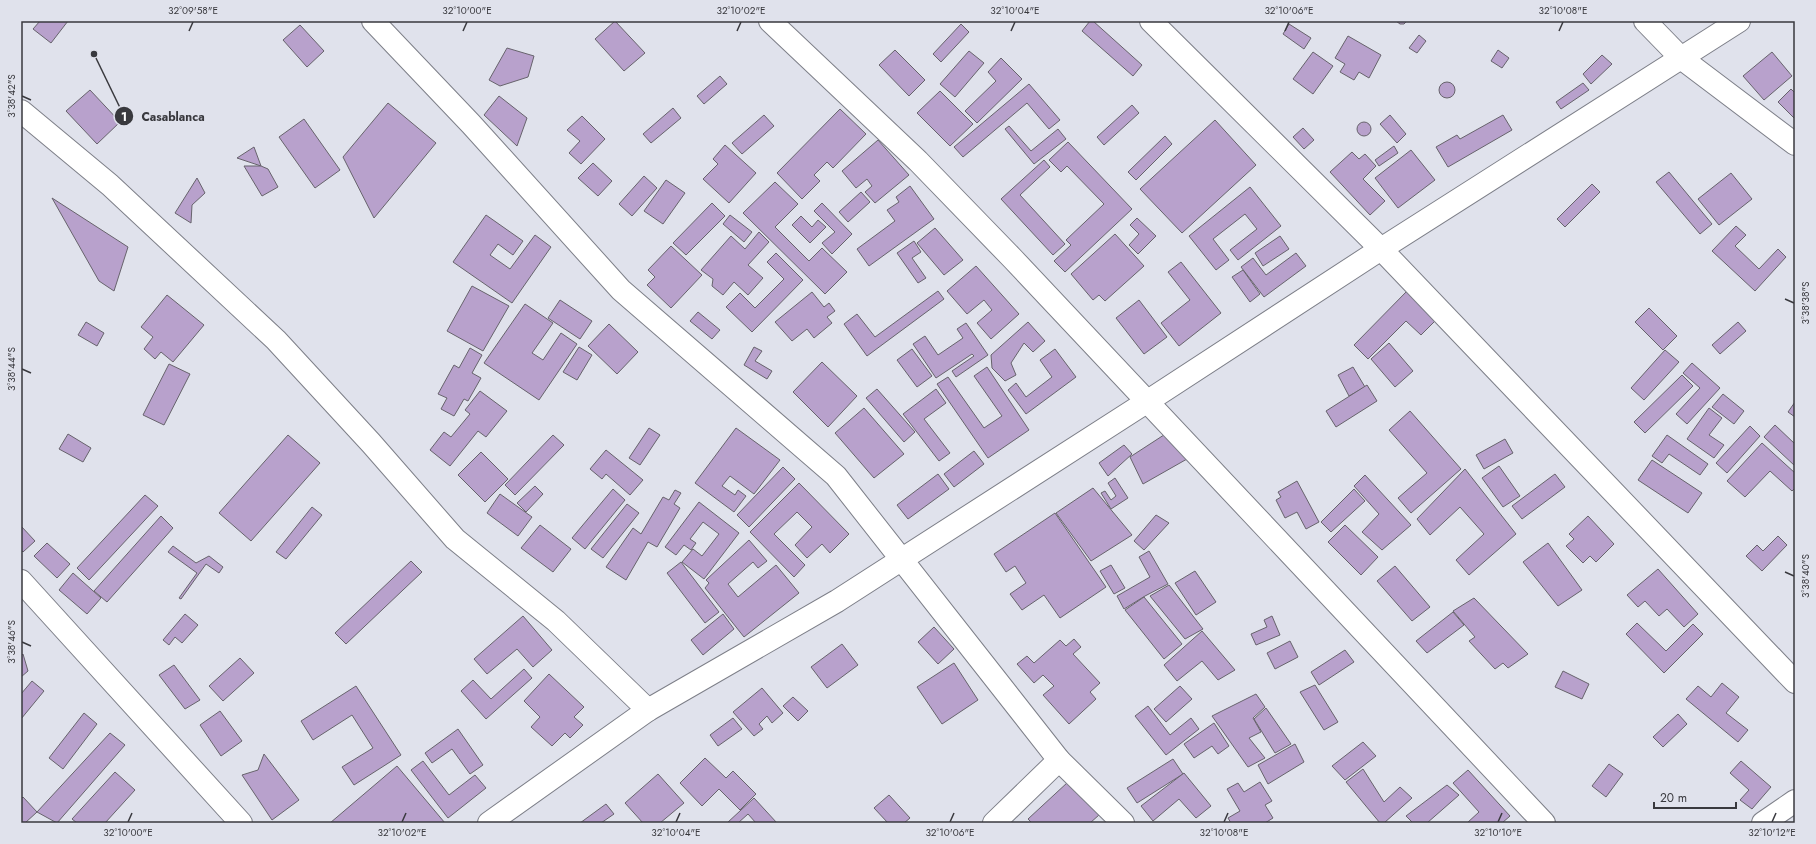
<svg xmlns="http://www.w3.org/2000/svg" width="1816" height="844" viewBox="0 0 1816 844" font-family="Jost,sans-serif">
	<style>
		.building { fill: #b8a1cc; stroke: #67636c }
		.lines { fill: none; stroke-linecap: round; stroke-linejoin: round }
		.minor-casing { stroke: #7d7f88; stroke-width: 24 }
		.minor { stroke: #fff; stroke-width: 22 }
		.ticks { fill: none; stroke: #39393e; stroke-width: 1.5 }
		.leader { fill: none; stroke: #39393e; stroke-width: 1.5 }
		.callout-dot { fill: #39393e; stroke: #e0e2ec; stroke-width: 1.5 }
		.mark-label { font-size: 12px; text-anchor: middle; font-weight: bold; fill: #fff }
		.callout-label { font-size: 12px; text-anchor: middle; font-weight: bold; fill: #39393e; stroke: #e0e2ec; stroke-width: 3.5; stroke-linejoin: round; paint-order: stroke }
		.neatline { fill: none; stroke: #39393e; stroke-width: 1.5 }
		.ticks-label { font-size: 10px; text-anchor: middle; fill: #39393e }
	</style>
	<rect width="100%" height="100%" fill="#e0e2ec"/>
	<!-- building -->
	<g class="building">
		<path d="M40 21H68L51 43 33 29Z"/>
		<path d="M615 21 645 53 624 71 595 39Z"/>
		<path d="M1090 21H1093L1142 65 1133 76 1082 31Z"/>
		<path d="M1407 21 1404 24H1400L1396 21Z"/>
		<path d="M961 24 969 32 941 62 933 54Z"/>
		<path d="M1289 24 1311 38 1304 49 1283 34Z"/>
		<path d="M300 25 324 51 307 67 283 40Z"/>
		<path d="M1419 35 1426 41 1417 53 1409 48Z"/>
		<path d="M1348 36 1381 55 1369 78 1359 72 1354 80 1340 72 1345 64 1335 58Z"/>
		<path d="M507 48 534 56 528 77 500 86 489 80Z"/>
		<path d="M895 50 925 80 909 96 879 65Z"/>
		<path d="M1498 50 1509 58 1502 68 1491 61Z"/>
		<path d="M969 51 984 63 955 97 940 84Z"/>
		<path d="M1313 52 1333 66 1313 94 1293 79Z"/>
		<path d="M1772 52 1792 76 1764 100 1743 76Z"/>
		<path d="M1602 55 1612 64 1591 84 1583 74Z"/>
		<path d="M1001 58 1022 79 977 123 965 111 996 81 988 72Z"/>
		<path d="M720 76 727 84 704 104 697 96Z"/>
		<circle cx="1447" cy="90" r="8"/>
		<path d="M1583 83 1589 90 1561 109 1556 102Z"/>
		<path d="M1029 84 1060 120 1049 129 1027 103 963 157 954 147Z"/>
		<path d="M1791 89 1795 93V119L1778 102Z"/>
		<path d="M90 90 120 122 97 144 66 111Z"/>
		<path d="M940 91 973 124 950 146 917 113Z"/>
		<path d="M499 96 527 118 517 146 484 115Z"/>
		<path d="M388 103 436 143 374 218 343 157Z"/>
		<path d="M1132 105 1139 113 1104 145 1097 137Z"/>
		<path d="M673 108 681 118 651 143 643 134Z"/>
		<path d="M840 109 866 134 833 168 827 162 814 175 820 181 802 199 777 173Z"/>
		<path d="M764 115 774 126 742 154 732 143Z"/>
		<path d="M1390 115 1406 134 1397 143 1380 124Z"/>
		<path d="M1503 115 1512 130 1448 167 1436 147 1457 135 1460 139Z"/>
		<path d="M582 116 605 139 581 164 569 153 580 141 567 130Z"/>
		<path d="M304 119 340 170 315 188 279 137Z"/>
		<path d="M1215 120 1256 165 1182 233 1140 189Z"/>
		<circle cx="1364" cy="129" r="7"/>
		<path d="M1009 126 1031 151 1058 129 1066 139 1034 164 1005 129Z"/>
		<path d="M1303 128 1314 140 1304 149 1293 137Z"/>
		<path d="M1165 136 1172 144 1136 180 1128 172Z"/>
		<path d="M878 140 909 175 875 203 865 192 872 186 867 179 856 188 842 171Z"/>
		<path d="M1068 142 1132 209 1065 272 1054 261 1071 245 1066 240 1104 204 1067 166 1061 172 1049 160Z"/>
		<path d="M725 145 756 173 729 203 703 179 718 164 713 159Z"/>
		<path d="M1394 146 1398 153 1379 166 1375 160Z"/>
		<path d="M254 147 261 166 237 158Z"/>
		<path d="M1411 150 1435 180 1398 208 1375 178Z"/>
		<path d="M1352 152 1359 159 1365 154 1376 166 1363 179 1385 201 1370 215 1330 172Z"/>
		<path d="M1044 160 1050 167 1020 195 1065 244 1053 255 1001 199Z"/>
		<path d="M593 163 612 181 598 196 578 178Z"/>
		<path d="M244 166H261L268 169 278 187 262 196Z"/>
		<path d="M1669 172 1712 224 1700 234 1656 182Z"/>
		<path d="M1731 173 1752 199 1719 225 1698 199Z"/>
		<path d="M644 176 657 188 632 216 619 204Z"/>
		<path d="M197 178 205 193 192 205 191 223 175 213Z"/>
		<path d="M666 180 685 193 663 224 644 211Z"/>
		<path d="M775 182 798 204 775 227 809 261 822 248 847 272 825 294 743 213Z"/>
		<path d="M1592 184 1600 192 1565 227 1557 219Z"/>
		<path d="M910 186 934 219 869 266 857 249 895 221 887 210 899 202 896 197Z"/>
		<path d="M1250 187 1281 226 1238 260 1230 250 1257 229 1245 214 1213 239 1229 260 1216 270 1189 236Z"/>
		<path d="M861 192 870 202 848 222 839 212Z"/>
		<path d="M52 198 128 247 114 291 99 281Z"/>
		<path d="M712 203 725 216 686 255 673 243Z"/>
		<path d="M822 203 852 234 832 254 822 243 835 232 814 211Z"/>
		<path d="M486 215 523 241 513 255 498 244 490 255 510 269 535 235 551 247 512 303 453 262Z"/>
		<path d="M730 215 752 232 744 242 723 224Z"/>
		<path d="M801 216 812 227 818 220 826 227 810 243 792 225Z"/>
		<path d="M1137 218 1156 236 1138 254 1129 245 1139 234 1130 225Z"/>
		<path d="M1736 226 1746 235 1735 246 1759 269 1778 249 1786 257 1755 291 1712 251Z"/>
		<path d="M935 228 963 260 944 275 917 243Z"/>
		<path d="M759 232 769 242 748 265 763 278 748 295 734 282 723 295 712 286 713 279 701 270 731 236 745 249Z"/>
		<path d="M1115 234 1144 266 1105 301 1099 295 1093 300 1071 274Z"/>
		<path d="M1280 236 1289 249 1263 266 1255 253Z"/>
		<path d="M914 241 921 252 912 258 926 278 918 283 897 253Z"/>
		<path d="M671 246 702 275 671 308 647 285 655 277 648 270Z"/>
		<path d="M776 253 803 280 752 332 726 307 740 293 755 308 784 279 767 262Z"/>
		<path d="M1296 253 1306 266 1264 297 1241 267 1253 258 1266 275Z"/>
		<path d="M1181 262 1221 313 1179 346 1161 323 1190 300 1168 272Z"/>
		<path d="M976 266 1019 314 991 339 977 323 992 310 984 300 967 314 947 291Z"/>
		<path d="M1243 270 1260 294 1250 302 1232 277Z"/>
		<path d="M472 286 509 306 483 351 447 331Z"/>
		<path d="M1409 289 1438 318 1421 335 1406 321 1368 359 1354 345Z"/>
		<path d="M938 291 944 299 867 356 844 324 857 314 875 337Z"/>
		<path d="M812 292 824 307 829 303 835 311 827 317 832 323 814 338 807 329 792 341 775 322Z"/>
		<path d="M167 295 204 325 173 362 161 352 155 359 144 349 153 337 141 327Z"/>
		<path d="M560 300 592 321 580 339 548 318Z"/>
		<path d="M1139 300 1167 337 1144 354 1116 318Z"/>
		<path d="M525 304 553 323 532 353 543 360 561 333 577 344 539 400 484 363Z"/>
		<path d="M1649 308 1677 336 1663 350 1635 322Z"/>
		<path d="M698 312 720 330 712 339 690 321Z"/>
		<path d="M86 322 104 333 97 346 78 335Z"/>
		<path d="M1028 322 1045 341 1033 352 1024 343 1011 363 1016 375 1005 381 992 368 991 355Z"/>
		<path d="M1738 322 1746 331 1720 354 1712 345Z"/>
		<path d="M966 323 988 355 956 377 952 371 974 356 972 354 936 378 913 344 925 336 938 355 963 338 957 329Z"/>
		<path d="M609 324 638 352 617 374 588 346Z"/>
		<path d="M1389 343 1413 371 1395 387 1371 359Z"/>
		<path d="M579 347 592 355 577 380 563 372Z"/>
		<path d="M754 347 762 351 755 361 772 371 767 379 744 365Z"/>
		<path d="M470 348 482 355 472 373 481 378 468 401 464 399 454 416 441 409 447 398 438 394 454 365 459 368Z"/>
		<path d="M912 349 932 376 917 387 897 360Z"/>
		<path d="M1055 349 1076 377 1026 414 1008 390 1016 383 1026 397 1052 377 1040 360Z"/>
		<path d="M1665 350 1679 362 1644 400 1631 388Z"/>
		<path d="M822 362 857 396 828 427 793 392Z"/>
		<path d="M1692 363 1720 388 1687 424 1676 414 1700 388 1683 373Z"/>
		<path d="M169 364 190 374 164 425 143 415Z"/>
		<path d="M987 367 1029 430 988 458 937 384 948 377 984 428 1002 416 974 376Z"/>
		<path d="M1353 367 1365 387 1349 396 1338 375Z"/>
		<path d="M1682 375 1693 386 1645 433 1634 422Z"/>
		<path d="M1367 385 1377 401 1336 427 1326 411Z"/>
		<path d="M877 389 915 432 904 442 866 398Z"/>
		<path d="M936 389 946 403 924 419 950 453 939 461 903 414Z"/>
		<path d="M480 391 507 411 486 437 478 431 450 466 430 450 444 432 451 437 470 414 465 410Z"/>
		<path d="M1723 394 1744 411 1734 424 1712 407Z"/>
		<path d="M1795 402V417L1788 412Z"/>
		<path d="M864 408 904 454 874 478 835 433Z"/>
		<path d="M1709 408 1722 418 1709 435 1724 445 1714 458 1687 439Z"/>
		<path d="M1410 411 1461 469 1411 513 1398 498 1427 473 1389 430Z"/>
		<path d="M1775 425 1795 444V466L1764 437Z"/>
		<path d="M1750 426 1760 436 1727 473 1716 463Z"/>
		<path d="M649 428 660 435 640 465 629 458Z"/>
		<path d="M736 428 780 460 754 494 730 476 722 486 735 495 738 490 746 496 734 512 695 483Z"/>
		<path d="M1170 431 1187 459 1143 484 1130 457Z"/>
		<path d="M68 434 91 448 83 462 59 449Z"/>
		<path d="M288 435 320 463 251 541 219 513Z"/>
		<path d="M553 435 564 445 515 495 505 485Z"/>
		<path d="M1667 435 1708 464 1700 475 1669 454 1662 463 1652 456Z"/>
		<path d="M1505 439 1513 453 1484 469 1476 455Z"/>
		<path d="M1762 443 1795 473V488L1792 491 1770 471 1745 497 1727 481Z"/>
		<path d="M1124 445 1132 454 1108 476 1099 463Z"/>
		<path d="M606 450 643 480 630 495 606 474 602 479 590 469Z"/>
		<path d="M974 451 984 464 954 487 944 474Z"/>
		<path d="M481 452 508 479 485 502 458 475Z"/>
		<path d="M1652 460 1702 493 1688 513 1638 480Z"/>
		<path d="M1499 466 1520 496 1503 507 1482 478Z"/>
		<path d="M783 467 795 479 749 527 737 515Z"/>
		<path d="M1465 469 1516 534 1469 575 1456 560 1484 534 1460 507 1430 535 1417 519Z"/>
		<path d="M938 474 949 489 908 519 897 505Z"/>
		<path d="M1555 474 1565 487 1522 519 1512 506Z"/>
		<path d="M1365 475 1411 525 1382 550 1362 532 1379 514 1354 486Z"/>
		<path d="M1115 478 1128 498 1111 509 1101 493 1105 491 1111 500 1116 496 1108 483Z"/>
		<path d="M1297 481 1319 522 1306 529 1297 512 1285 518 1276 500 1281 497 1278 492Z"/>
		<path d="M799 483 849 534 830 553 822 544 807 558 795 545 812 527 797 512 774 534 805 565 794 577 750 532Z"/>
		<path d="M535 486 543 494 526 512 517 503Z"/>
		<path d="M1093 488 1132 535 1091 561 1056 513Z"/>
		<path d="M613 489 625 500 585 549 572 538Z"/>
		<path d="M1354 489 1365 501 1331 532 1321 522Z"/>
		<path d="M675 490 681 493 674 504 680 508 657 547 648 542 626 580 606 567 633 528 641 534 663 497 669 500Z"/>
		<path d="M500 494 532 517 518 536 487 513Z"/>
		<path d="M145 495 158 506 89 580 77 568Z"/>
		<path d="M699 502 739 533 704 579 682 562 693 549 702 556 719 534 703 522 690 539 696 543 691 550 684 545 676 555 665 547Z"/>
		<path d="M627 504 639 513 603 558 591 549Z"/>
		<path d="M312 507 322 515 286 559 276 552Z"/>
		<path d="M1055 513 1106 587 1060 618 1044 595 1022 610 1010 594 1026 583 1015 566 1006 572 994 554Z"/>
		<path d="M1156 515 1169 523 1144 550 1134 541Z"/>
		<path d="M161 516 173 528 107 602 94 591Z"/>
		<path d="M1588 516 1614 544 1596 562 1590 556 1583 563 1566 546 1574 539 1569 534Z"/>
		<path d="M540 525 571 549 553 572 521 548Z"/>
		<path d="M1345 525 1378 557 1361 575 1328 542Z"/>
		<path d="M21 526 35 541 23 552 21 550Z"/>
		<path d="M1778 536 1787 545 1762 571 1746 556 1757 545 1763 551Z"/>
		<path d="M749 540 767 561 758 568 753 562 728 584 738 597 776 565 799 593 744 637 705 588 709 583 706 580Z"/>
		<path d="M47 543 70 564 57 578 34 556Z"/>
		<path d="M1548 543 1582 590 1558 606 1523 562Z"/>
		<path d="M173 546 196 563 209 556 223 567 219 573 206 564 181 599 179 598 197 573 168 552Z"/>
		<path d="M1149 551 1168 584 1145 596 1124 609 1117 596 1150 577 1139 557Z"/>
		<path d="M411 561 422 572 346 644 335 633Z"/>
		<path d="M681 562 719 612 705 623 667 573Z"/>
		<path d="M1111 565 1125 588 1114 594 1100 571Z"/>
		<path d="M1395 566 1430 607 1412 621 1377 581Z"/>
		<path d="M1658 569 1698 614 1684 627 1667 609 1659 616 1645 601 1638 607 1627 595Z"/>
		<path d="M1195 571 1216 602 1196 615 1175 583Z"/>
		<path d="M73 573 101 598 87 614 59 590Z"/>
		<path d="M1169 585 1203 629 1185 639 1150 596Z"/>
		<path d="M1144 597 1182 644 1164 659 1125 610Z"/>
		<path d="M1474 598 1528 654 1508 668 1503 663 1495 669 1469 641 1475 637 1453 611Z"/>
		<path d="M1453 612 1464 625 1427 653 1416 641Z"/>
		<path d="M185 614 198 625 182 643 175 637 169 645 163 640Z"/>
		<path d="M723 614 734 629 703 655 691 640Z"/>
		<path d="M523 616 552 650 533 667 517 649 487 674 474 659Z"/>
		<path d="M1272 616 1280 635 1256 645 1251 634 1267 627 1264 620Z"/>
		<path d="M1637 623 1666 651 1693 624 1703 634 1664 673 1626 634Z"/>
		<path d="M934 627 954 649 938 664 918 642Z"/>
		<path d="M1202 631 1235 670 1218 680 1202 661 1177 681 1164 665Z"/>
		<path d="M1074 639 1081 647 1073 654 1100 683 1090 692 1096 699 1069 724 1043 695 1054 686 1043 675 1034 683 1017 664 1027 656 1034 663 1060 640 1066 646Z"/>
		<path d="M1290 641 1298 657 1275 669 1267 653Z"/>
		<path d="M842 644 858 665 827 688 811 667Z"/>
		<path d="M1345 650 1354 662 1319 685 1311 672Z"/>
		<path d="M23 654 28 671 21 677V656Z"/>
		<path d="M240 658 254 673 223 701 209 686Z"/>
		<path d="M954 663 978 700 942 724 917 687Z"/>
		<path d="M174 665 200 700 185 709 159 675Z"/>
		<path d="M524 669 532 678 486 719 461 691 473 680 491 699Z"/>
		<path d="M1563 671 1589 684 1582 699 1555 687Z"/>
		<path d="M549 674 584 707 574 717 583 725 570 738 565 733 552 746 531 727 540 717 524 701Z"/>
		<path d="M32 681 44 691 21 719V694Z"/>
		<path d="M1722 683 1739 697 1726 713 1748 730 1738 742 1686 699 1698 686 1711 697Z"/>
		<path d="M1315 685 1338 722 1324 730 1300 692Z"/>
		<path d="M356 686 401 755 354 785 342 767 373 748 352 715 313 740 301 721Z"/>
		<path d="M1180 686 1192 699 1166 722 1154 709Z"/>
		<path d="M762 688 783 713 772 723 767 716 759 724 763 729 754 736 733 712Z"/>
		<path d="M1256 694 1265 707 1253 718 1261 732 1249 738 1265 758 1248 767 1212 716Z"/>
		<path d="M793 697 808 711 798 721 783 706Z"/>
		<path d="M1148 706 1170 735 1191 718 1199 729 1166 755 1135 716Z"/>
		<path d="M1266 708 1291 744 1275 753 1254 719Z"/>
		<path d="M220 711 242 741 221 756 200 725Z"/>
		<path d="M84 713 97 724 63 769 49 758Z"/>
		<path d="M1678 714 1687 724 1663 747 1653 737Z"/>
		<path d="M733 718 742 729 718 746 710 735Z"/>
		<path d="M1214 723 1229 746 1218 754 1212 746 1194 758 1184 744Z"/>
		<path d="M458 729 483 765 470 774 452 749 432 763 425 753Z"/>
		<path d="M110 733 125 745 57 823 37 812Z"/>
		<path d="M1363 742 1376 756 1345 780 1332 766Z"/>
		<path d="M1295 744 1304 762 1268 784 1258 765Z"/>
		<path d="M264 754 299 800 272 820 242 775 258 770Z"/>
		<path d="M705 758 726 778 733 771 756 794 740 810 719 789 702 806 680 783Z"/>
		<path d="M1173 759 1183 774 1137 803 1127 788Z"/>
		<path d="M423 761 449 795 475 775 486 788 448 818 411 770Z"/>
		<path d="M1741 761 1771 787 1752 809 1740 800 1749 790 1730 773Z"/>
		<path d="M1609 764 1623 774 1606 797 1592 786Z"/>
		<path d="M397 766 445 823H330Z"/>
		<path d="M1363 769 1384 802 1400 787 1412 798 1384 823H1380L1346 782Z"/>
		<path d="M1468 770 1510 816 1502 823H1467L1479 812 1453 783Z"/>
		<path d="M115 772 135 790 105 823H77L72 819Z"/>
		<path d="M1184 773 1211 806 1196 818 1179 799 1153 821 1141 806Z"/>
		<path d="M658 774 684 803 660 823H643L625 803Z"/>
		<path d="M1068 782 1099 815 1090 823H1032L1028 819Z"/>
		<path d="M1260 782 1272 801 1265 805 1273 818 1265 823H1231L1228 818 1240 811 1227 789 1238 783 1244 792Z"/>
		<path d="M1447 785 1459 795 1427 823H1413L1406 816Z"/>
		<path d="M889 795 910 818 904 823H888L874 808Z"/>
		<path d="M23 797 37 812 25 823H21V799Z"/>
		<path d="M754 798 777 823H756L748 814 738 823H727Z"/>
		<path d="M606 804 614 814 601 823H580Z"/>
	</g>
	<g class="lines">
		<defs>
			<g id="minor">
				<path d="M373 21 471 124 621 290 836 476 1059 760 1123 823"/>
				<path d="M770 21 918 161 1013 259 1544 823"/>
				<path d="M1151 21 1381 249 1795 682"/>
				<path d="M1645 21 1681 58 1795 144"/>
				<path d="M21 111 110 185 276 340 371 443 455 539 556 621 648 710"/>
				<path d="M21 581 241 823"/>
				<path d="M489 823 648 710 837 601 1148 401 1381 249 1739 21"/>
				<path d="M994 823 1059 760"/>
				<path d="M1763 823 1795 801"/>
			</g>
		</defs>
		<!-- minor casing -->
		<use href="#minor" class="minor-casing"/>
		<!-- minor -->
		<use href="#minor" class="minor"/>
	</g>
	<!-- ticks -->
	<path class="ticks" d="M189 31 193 22M463 31 467 22M737 31 741 22M1011 31 1015 22M1285 31 1289 22M1559 31 1563 22M22 96 31 100M1785 299 1794 303M22 369 31 373M1785 572 1794 576M22 642 31 646M128 822 132 813M402 822 406 813M676 822 680 813M950 822 954 813M1224 822 1228 813M1498 822 1502 813M1772 822 1776 813"/>
	<!-- callouts -->
	<path class="leader" d="M94 54L124 116"/>
	<g class="callout-dot">
		<circle cx="94" cy="54" r="4"/>
		<circle cx="124" cy="116" r="10"/>
	</g>
	<g class="mark-label">
		<text x="124" y="121">1</text>
	</g>
	<g class="callout-label">
		<text x="173" y="121">Casablanca</text>
	</g>
	<!-- border -->
	<rect width="1816" height="844" fill="none" stroke="#e0e2ec" stroke-width="44"/>
	<!-- scale -->
	<path d="M1654 802v6h82v-6" fill="none" stroke="#39393e" stroke-width="2"/>
	<text x="1660" y="802" font-size="12" fill="#39393e" stroke="#e0e2ec" stroke-width="3" paint-order="stroke">20 m</text>
	<rect x="22" y="22" width="1772" height="800" class="neatline"/>
	<g class="ticks-label">
		<text x="193" y="14">32°09'58"E</text>
		<text x="467" y="14">32°10'00"E</text>
		<text x="741" y="14">32°10'02"E</text>
		<text x="1015" y="14">32°10'04"E</text>
		<text x="1289" y="14">32°10'06"E</text>
		<text x="1563" y="14">32°10'08"E</text>
		<text transform="translate(11 96) rotate(-90)" y="4">3°38'42"S</text>
		<text transform="translate(1805 303) rotate(-90)" y="4">3°38'38"S</text>
		<text transform="translate(11 369) rotate(-90)" y="4">3°38'44"S</text>
		<text transform="translate(1805 576) rotate(-90)" y="4">3°38'40"S</text>
		<text transform="translate(11 642) rotate(-90)" y="4">3°38'46"S</text>
		<text x="128" y="836">32°10'00"E</text>
		<text x="402" y="836">32°10'02"E</text>
		<text x="676" y="836">32°10'04"E</text>
		<text x="950" y="836">32°10'06"E</text>
		<text x="1224" y="836">32°10'08"E</text>
		<text x="1498" y="836">32°10'10"E</text>
		<text x="1772" y="836">32°10'12"E</text>
	</g>
</svg>
